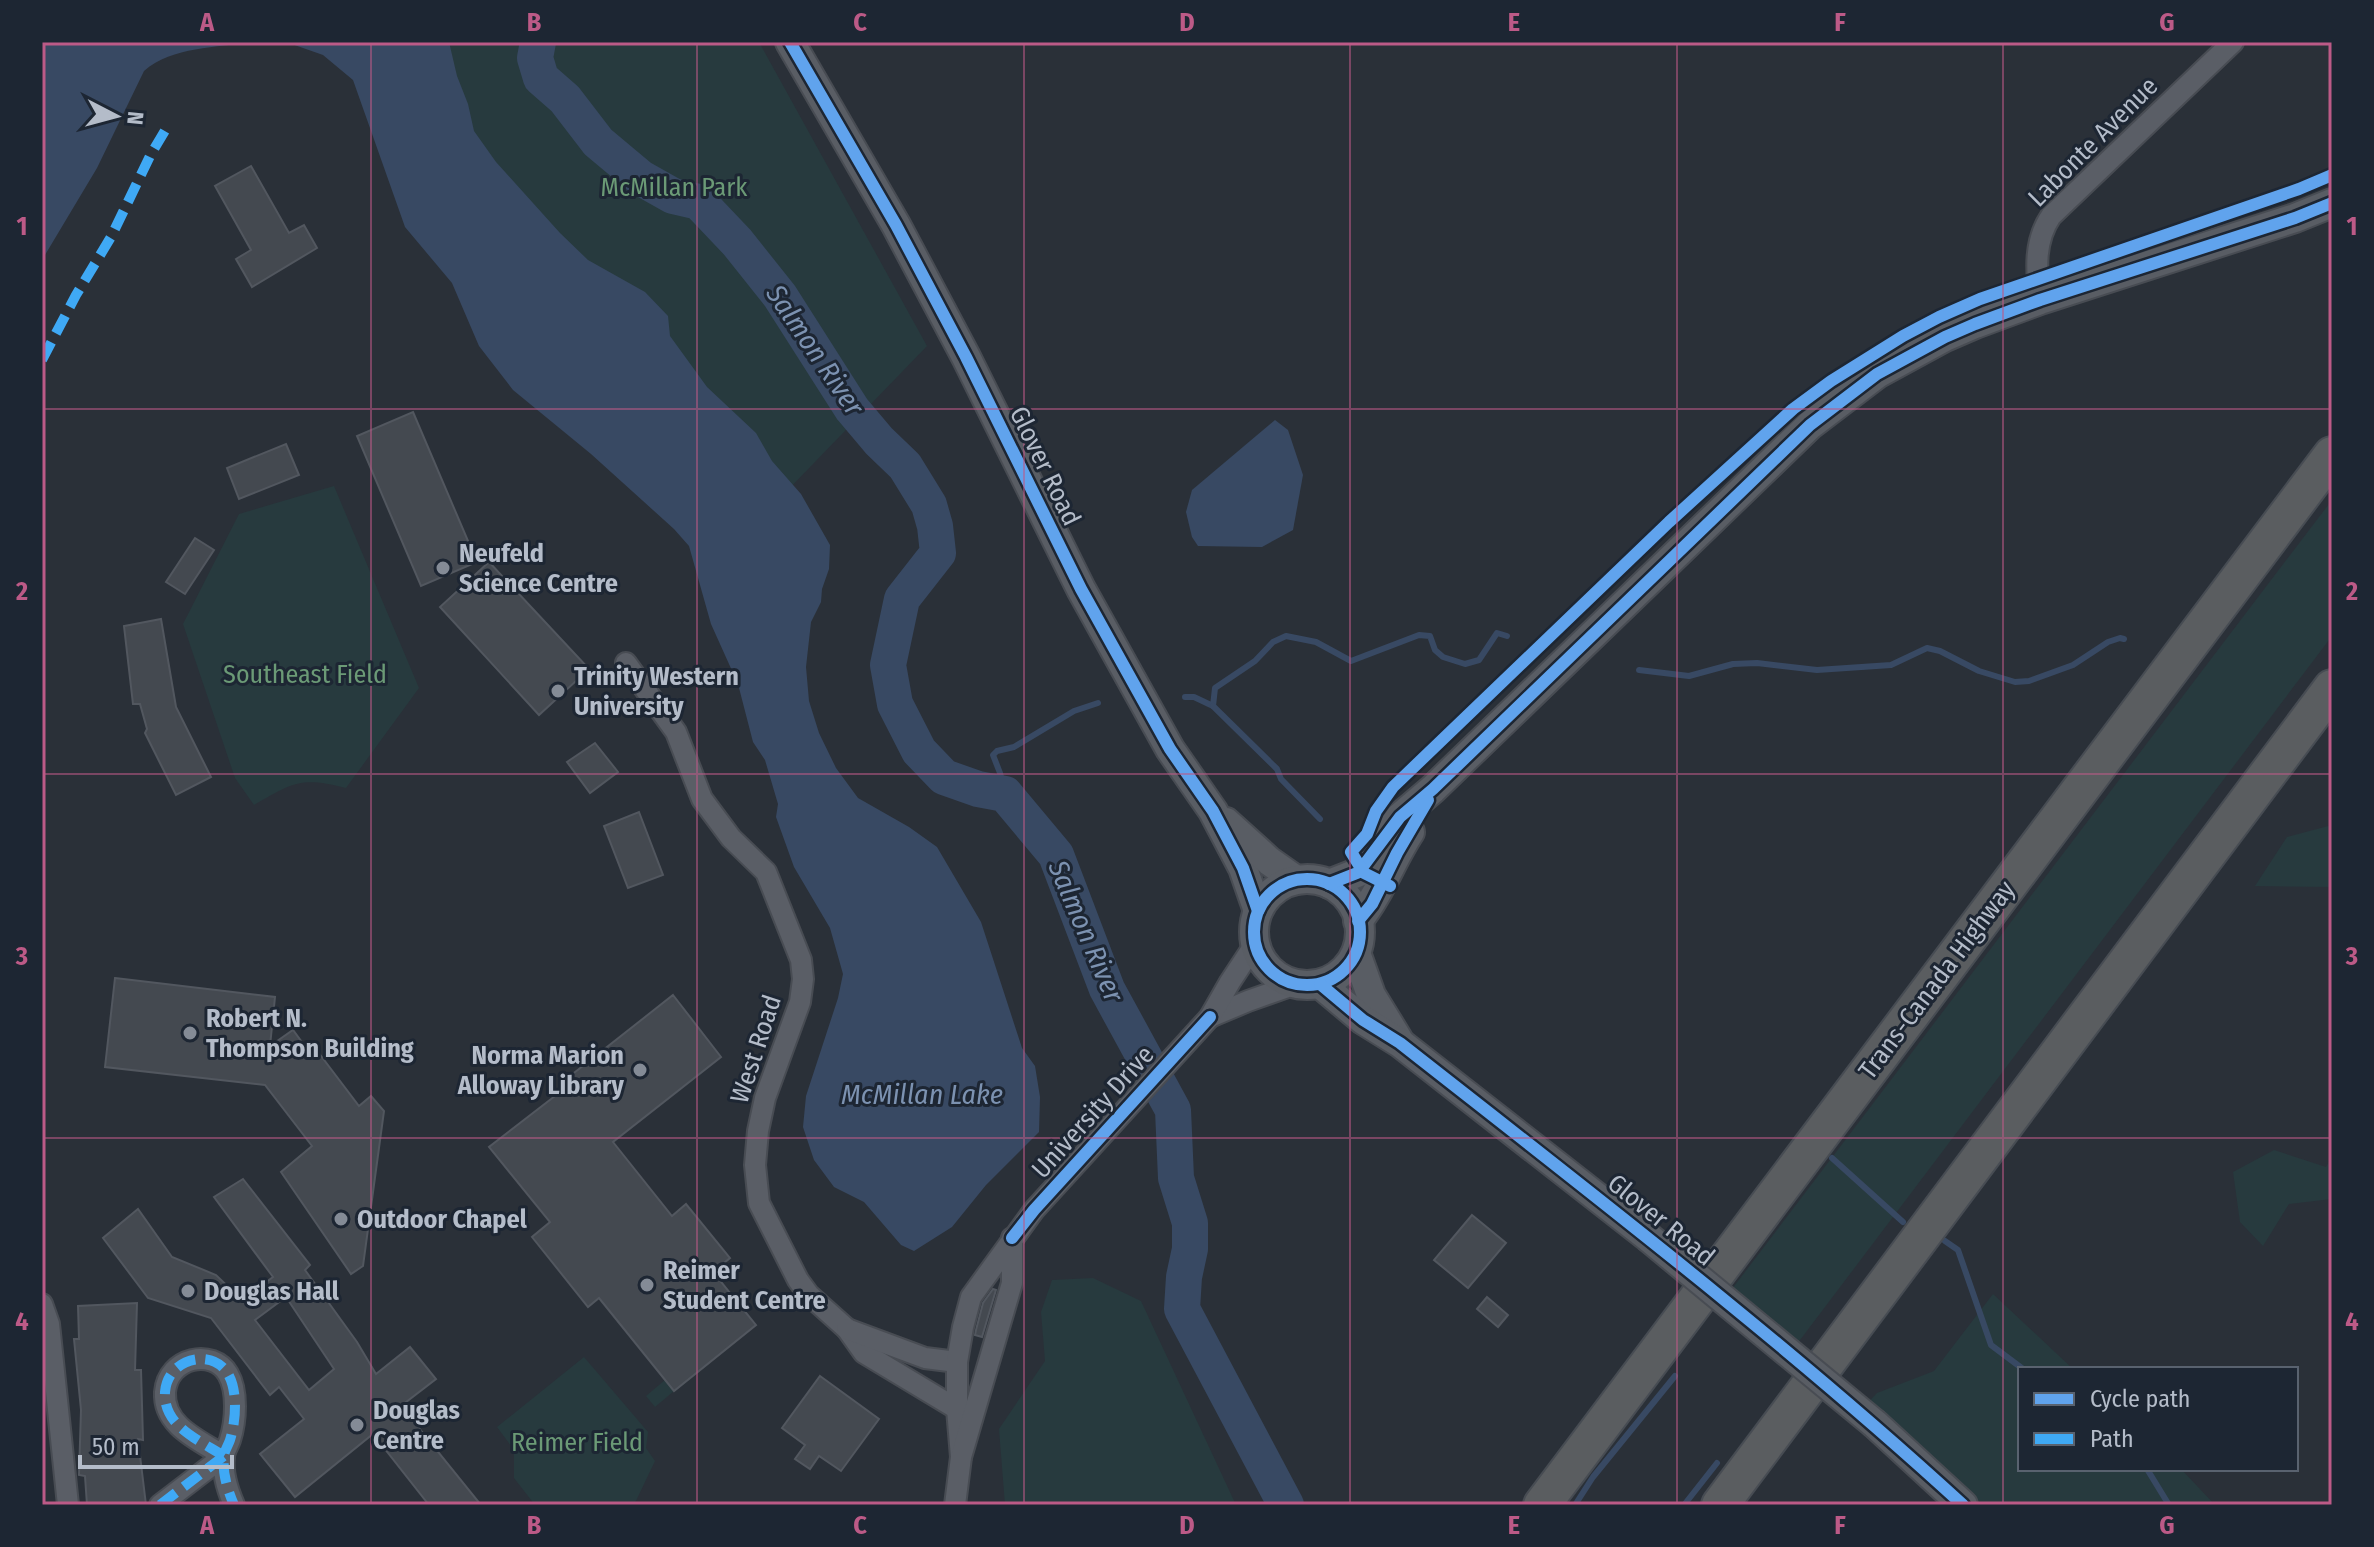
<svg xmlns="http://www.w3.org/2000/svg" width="2374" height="1547" viewBox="0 0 2374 1547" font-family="'Fira Sans Condensed',sans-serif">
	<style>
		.green { fill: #273a3e }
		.water { fill: #384963 }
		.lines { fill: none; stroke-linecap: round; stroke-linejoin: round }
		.stream { stroke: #384963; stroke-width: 6 }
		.river { stroke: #384963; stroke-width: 36 }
		.building { fill: #444950; stroke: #52575f; stroke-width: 2; fill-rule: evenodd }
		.street-casing { stroke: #484c53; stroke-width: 24 }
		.secondary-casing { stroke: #484c53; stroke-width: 32 }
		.highway-casing { stroke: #474c53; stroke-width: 40 }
		.street { stroke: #5a5e66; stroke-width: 20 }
		.secondary { stroke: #595d64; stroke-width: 28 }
		.highway { stroke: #5a5d60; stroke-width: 36 }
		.secondary-bridge-casing { stroke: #484c53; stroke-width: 32; stroke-linecap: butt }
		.secondary-bridge { stroke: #595d64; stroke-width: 28 }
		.quiet { stroke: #3fa9f5; stroke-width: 10; stroke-dasharray: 20 10; stroke-linecap: butt }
		.cycleway-casing { stroke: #1d2633; stroke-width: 17 }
		.cycleway { stroke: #60a3ed; stroke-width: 12 }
		.grid { fill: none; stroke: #bc5a87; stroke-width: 2; stroke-opacity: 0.55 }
		.poi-dot { fill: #848b96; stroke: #1d2633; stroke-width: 3 }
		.labels { text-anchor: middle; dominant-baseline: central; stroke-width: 6; stroke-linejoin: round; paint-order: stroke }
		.street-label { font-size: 26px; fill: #b4bcc9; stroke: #1d2633 }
		.park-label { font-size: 26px; fill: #6b9a76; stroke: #1d2633 }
		.poi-label { font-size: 26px; font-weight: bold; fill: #b4bcc9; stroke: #1d2633; text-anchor: start }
		.water-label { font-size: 28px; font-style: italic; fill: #7c92b1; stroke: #1d2633 }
		.neatline { fill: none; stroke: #bc5a87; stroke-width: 3 }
		.grid-label { font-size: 26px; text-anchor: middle; font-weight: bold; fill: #bc5a87 }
	</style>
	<rect width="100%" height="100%" fill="#2a3038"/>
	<!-- green -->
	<g class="green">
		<path d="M376 42H759L927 346 756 523Z"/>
		<path d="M334 486 419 688 346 788C301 776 292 783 254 805L235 778 183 624 239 514Z"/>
		<path d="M2332 500V636L1797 1344 1732 1289Z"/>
		<path d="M2332 825V887L2255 886 2287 837Z"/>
		<path d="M2274 1150 2326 1167 2332 1156V1199L2289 1204 2263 1246 2240 1222 2233 1172Z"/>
		<path d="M1093 1278 1141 1301 1236 1505H1005L999 1429 1045 1361 1041 1312 1052 1280Z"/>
		<path d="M1993 1294 2073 1369H2020V1469H2181L2215 1505H1975L1859 1412 1877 1393 1934 1371Z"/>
		<path d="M584 1357 648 1432 646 1448 655 1461 634 1505H535L514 1478V1450L497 1427Z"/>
		<path d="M665 1380 674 1391 655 1407 646 1396Z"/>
	</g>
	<!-- water -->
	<g class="water">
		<path d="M42 42H253C216 48 173 46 144 71L97 168 42 260Z"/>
		<path d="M286 42H449L457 76 468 104 474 131 496 162 560 233 588 260 645 292 668 316 670 336 707 387 756 433 772 461 801 494 830 545 829 569 822 589 821 602 811 622 806 667 809 701 819 733 836 768 858 798 909 827 937 847 981 922 1022 1048 1035 1066 1040 1097 1039 1132 986 1185 952 1227 914 1251 901 1245 864 1202 834 1187 814 1160 803 1127 806 1096 838 998 843 974 830 928 794 867 776 817 778 804 765 760 753 742 738 684 711 624 689 546 674 529 591 454 513 390 479 346 452 283 405 227 353 80 323 55Z"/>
		<path d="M1275 420 1288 430 1303 475 1293 530 1262 547 1198 546 1192 537 1186 512 1192 490Z"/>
	</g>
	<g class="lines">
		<!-- stream -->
		<g class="stream">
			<path d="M1639 670 1689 676 1733 664 1757 663 1817 670 1891 665 1927 648 1940 651 1979 671 2015 682 2029 681 2073 665 2108 642 2120 638 2124 639"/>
			<path d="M1185 697H1194L1213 706 1215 688 1255 661 1273 642 1286 636 1316 642 1351 661 1419 635 1430 636 1435 650 1443 657 1465 664 1479 660 1497 633 1507 636"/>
			<path d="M1213 706 1277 769 1281 779 1320 819"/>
			<path d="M1005 794 1000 773 993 755 997 751 1014 747 1074 711 1098 703"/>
			<path d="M1832 1158 1903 1222"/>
			<path d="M1945 1241 1958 1250 1991 1345 2023 1369"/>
			<path d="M2147 1469 2169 1505"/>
			<path d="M1575 1505 1593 1477 1675 1376"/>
			<path d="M1684 1505 1717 1463"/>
		</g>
		<!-- river -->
		<path class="river" d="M538 42 535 58 541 78 565 99 598 142 641 178 673 196 699 202 737 242 780 296 852 409 879 441 905 466 929 505 935 526 938 553 902 599 888 665 895 704 919 751 944 777 978 789 1005 794 1056 855 1107 989 1173 1110 1176 1178 1190 1223V1249L1184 1277 1182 1309 1286 1505"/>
	</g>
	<!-- building -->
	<g class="building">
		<path d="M251 166 289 233 304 225 317 248 252 287 236 259 251 250 215 186Z"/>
		<path d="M413 412 477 562 421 586 357 436Z"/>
		<path d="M286 444 299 475 239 499 227 468Z"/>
		<path d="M195 538 214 550 185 594 166 582Z"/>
		<path d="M489 562 589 669 539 715 440 607Z"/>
		<path d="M161 619 176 707 211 777 176 795 145 733 147 729 140 704H133L124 626Z"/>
		<path d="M595 743 618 772 590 793 567 762Z"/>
		<path d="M639 812 663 875 628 888 604 826Z"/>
		<path d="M115 978 275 997 270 1046 293 1030 310 1053 315 1048 359 1106 371 1096 384 1111 363 1266 351 1274 281 1172 312 1146 265 1085 105 1067Z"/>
		<path d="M673 995 721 1057 613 1142 672 1216 686 1204 730 1258 713 1272 756 1325 674 1391 599 1298 588 1307 532 1237 550 1222 489 1147 564 1089 560 1084Z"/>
		<path d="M243 1179 310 1265 305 1270 357 1342 376 1374 410 1347 436 1379 401 1406 481 1505H429L373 1434 295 1497 260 1454 304 1419 279 1387 270 1395 211 1318 148 1298 103 1238 138 1209 172 1257 216 1275 242 1300 273 1277 214 1197ZM286 1297 334 1369 309 1390 255 1320Z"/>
		<path d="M1472 1215 1506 1243 1468 1288 1434 1260Z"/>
		<path d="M993 1289 996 1290 982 1337 975 1335 976 1330 983 1303Z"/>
		<path d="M1487 1297 1508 1315 1498 1327 1477 1309Z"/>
		<path d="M137 1303 135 1370H141L143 1440 138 1439 146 1505H87L85 1476 79 1475 81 1410 74 1339H79L78 1306Z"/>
		<path d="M820 1376 879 1419 841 1471 819 1456 810 1469 795 1459 805 1445 782 1428Z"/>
	</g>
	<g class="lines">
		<defs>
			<g id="street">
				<path d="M2040 300C2036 270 2034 241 2051 216L2233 42"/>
				<path d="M626 663 676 732 702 799 731 838 766 872 801 960 803 979 800 1002 765 1098 758 1131 755 1165 759 1203 798 1280 809 1295 847 1329 864 1353 957 1409"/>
				<path d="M1210 1017 1248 1001 1296 984"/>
				<path d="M42 1304 49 1324 68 1505"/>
				<path d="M847 1329 925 1358 957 1362"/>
				<path d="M224 1456C199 1440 163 1426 165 1392 168 1357 213 1348 228 1374 238 1391 236 1421 230 1440 228 1446 224 1451 224 1457 222 1473 228 1491 234 1505"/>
				<path d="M961 1457 957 1409V1362L963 1327 971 1297 1034 1210 1210 1017 1230 982 1255 944"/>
				<path d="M160 1505 224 1456"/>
				<path d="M955 1505 961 1457 1012 1283V1238"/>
			</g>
			<g id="secondary">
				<path d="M790 42 896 225 966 357 1081 589 1170 749 1213 811 1243 868 1258 911"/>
				<path d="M1226 822 1269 861 1296 880"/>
				<circle cx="1307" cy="932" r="53"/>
				<path d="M1329 884 1357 873 1361 869 1400 817 1433 789 1810 425 1877 374 1945 337 1975 324 2040 300 2295 218 2332 203"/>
				<path d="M1358 921C1380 894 1391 861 1410 832"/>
				<path d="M1356 953 1371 995 1398 1039"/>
				<path d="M1320 984 1363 1020 1400 1043 1648 1237"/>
				<path d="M1875 1424 1963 1505"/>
			</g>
			<g id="highway">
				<path d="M1542 1505 2332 455"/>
				<path d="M1720 1505 2332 688"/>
			</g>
		</defs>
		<!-- street casing -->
		<use href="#street" class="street-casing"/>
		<!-- secondary casing -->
		<use href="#secondary" class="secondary-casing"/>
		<!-- highway casing -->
		<use href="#highway" class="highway-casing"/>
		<!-- street -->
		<use href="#street" class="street"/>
		<!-- secondary -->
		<use href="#secondary" class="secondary"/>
		<!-- highway -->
		<use href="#highway" class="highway"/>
		<defs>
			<path id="secondary-bridge" d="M1648 1237 1875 1424"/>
		</defs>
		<!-- secondary-bridge casing -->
		<use href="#secondary-bridge" class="secondary-bridge-casing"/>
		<!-- secondary-bridge -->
		<use href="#secondary-bridge" class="secondary-bridge"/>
		<!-- quiet -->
		<g class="quiet">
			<path d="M42 360 76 295 111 237 151 154 169 124"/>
			<path d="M224 1456C199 1440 163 1426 165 1392 168 1357 213 1348 228 1374 238 1391 236 1421 230 1440 228 1446 224 1451 224 1457 222 1473 228 1491 234 1505"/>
			<path d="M160 1505 224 1456"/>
		</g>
		<defs>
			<g id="cycleway">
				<path d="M790 42 896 225 966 357 1081 589 1170 749 1213 811 1243 868 1258 911"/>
				<circle cx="1307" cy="932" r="53"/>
				<path d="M1329 884 1357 873 1361 869 1400 817 1433 789 1810 425 1877 374 1945 337 1975 324 2040 300 2295 218 2332 203"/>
				<path d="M1390 886 1364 873 1351 852 1367 834 1376 811 1393 787 1669 522 1793 409 1831 381 1903 336 1939 317 1980 299 2299 189 2332 175"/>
				<path d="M1358 921 1372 904 1397 853 1428 800"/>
				<path d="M1320 984 1363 1020 1400 1043C1591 1193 1784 1341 1963 1505"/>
				<path d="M1012 1238 1034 1210 1210 1017"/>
			</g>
		</defs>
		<!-- cycleway casing -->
		<use href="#cycleway" class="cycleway-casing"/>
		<!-- cycleway -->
		<use href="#cycleway" class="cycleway"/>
	</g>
	<!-- grid -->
	<path class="grid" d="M371 42V1505M697 42V1505M1024 42V1505M1350 42V1505M1677 42V1505M2003 42V1505M42 409H2332M42 774H2332M42 1138H2332"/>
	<!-- markers -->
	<g class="poi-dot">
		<circle cx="443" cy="568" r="8"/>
		<circle cx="558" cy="691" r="8"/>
		<circle cx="190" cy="1033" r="8"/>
		<circle cx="640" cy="1070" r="8"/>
		<circle cx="341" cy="1219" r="8"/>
		<circle cx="647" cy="1285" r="8"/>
		<circle cx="188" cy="1291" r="8"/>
		<circle cx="357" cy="1425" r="8"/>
	</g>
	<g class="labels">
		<!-- street labels -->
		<g class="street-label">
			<text transform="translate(2093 142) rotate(-45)">Labonte Avenue</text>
			<text transform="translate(1045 466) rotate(64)">Glover Road</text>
			<text transform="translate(1937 980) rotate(-53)">Trans-Canada Highway</text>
			<text transform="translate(756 1049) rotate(-72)">West Road</text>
			<text transform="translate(1093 1112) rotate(-48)">University Drive</text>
			<text transform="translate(1661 1220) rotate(39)">Glover Road</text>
		</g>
		<!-- park labels -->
		<g class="park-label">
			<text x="674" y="187">McMillan Park</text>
			<text x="305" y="674">Southeast Field</text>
			<text x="577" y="1442">Reimer Field</text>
		</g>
		<!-- poi labels -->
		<g class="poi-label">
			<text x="459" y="553">Neufeld<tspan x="459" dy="30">Science Centre</tspan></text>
			<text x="574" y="676">Trinity Western<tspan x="574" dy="30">University</tspan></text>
			<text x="206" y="1018">Robert N.<tspan x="206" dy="30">Thompson Building</tspan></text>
			<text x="624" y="1055" text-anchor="end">Norma Marion<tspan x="624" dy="30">Alloway Library</tspan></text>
			<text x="357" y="1219">Outdoor Chapel</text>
			<text x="663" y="1270">Reimer<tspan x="663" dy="30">Student Centre</tspan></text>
			<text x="204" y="1291">Douglas Hall</text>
			<text x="373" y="1410">Douglas<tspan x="373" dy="30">Centre</tspan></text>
		</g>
		<!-- water labels -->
		<g class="water-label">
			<text transform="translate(815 350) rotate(56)">Salmon River</text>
			<text transform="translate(1086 931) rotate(67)">Salmon River</text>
			<text x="922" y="1094">McMillan Lake</text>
		</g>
	</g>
	<!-- border -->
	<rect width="2374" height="1547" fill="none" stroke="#1d2633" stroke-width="88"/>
	<!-- legend -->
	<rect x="2018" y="1367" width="280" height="104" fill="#1d2633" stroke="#59626f" stroke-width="2"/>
	<rect x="2034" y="1393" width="40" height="12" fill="#60a3ed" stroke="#59626f" stroke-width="2"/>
	<text x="2090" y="1407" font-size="24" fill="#b4bcc9">Cycle path</text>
	<rect x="2034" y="1433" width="40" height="12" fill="#3fa9f5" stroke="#59626f" stroke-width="2"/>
	<text x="2090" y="1447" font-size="24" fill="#b4bcc9">Path</text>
	<!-- north arrow -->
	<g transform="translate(116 116) rotate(96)" stroke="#1d2633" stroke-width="6" paint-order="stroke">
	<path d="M0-6L14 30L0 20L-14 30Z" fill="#b4bcc9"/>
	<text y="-12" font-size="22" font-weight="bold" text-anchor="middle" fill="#b4bcc9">N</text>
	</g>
	<!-- scale -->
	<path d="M80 1455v12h152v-12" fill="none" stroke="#b4bcc9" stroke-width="4"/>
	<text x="92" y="1455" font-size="24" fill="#b4bcc9" stroke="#1d2633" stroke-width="6" paint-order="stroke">50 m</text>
	<rect x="44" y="44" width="2286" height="1459" class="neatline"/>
	<g class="grid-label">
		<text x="207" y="31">A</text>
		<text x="534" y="31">B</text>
		<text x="860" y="31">C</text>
		<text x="1187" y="31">D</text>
		<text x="1514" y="31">E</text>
		<text x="1840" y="31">F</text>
		<text x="2167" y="31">G</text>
		<text x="22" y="235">1</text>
		<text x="2352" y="235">1</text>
		<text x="22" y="600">2</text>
		<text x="2352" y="600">2</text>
		<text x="22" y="965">3</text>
		<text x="2352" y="965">3</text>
		<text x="22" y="1330">4</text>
		<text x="2352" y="1330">4</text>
		<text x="207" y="1534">A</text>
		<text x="534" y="1534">B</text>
		<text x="860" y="1534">C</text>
		<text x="1187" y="1534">D</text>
		<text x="1514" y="1534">E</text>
		<text x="1840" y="1534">F</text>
		<text x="2167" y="1534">G</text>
	</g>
</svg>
